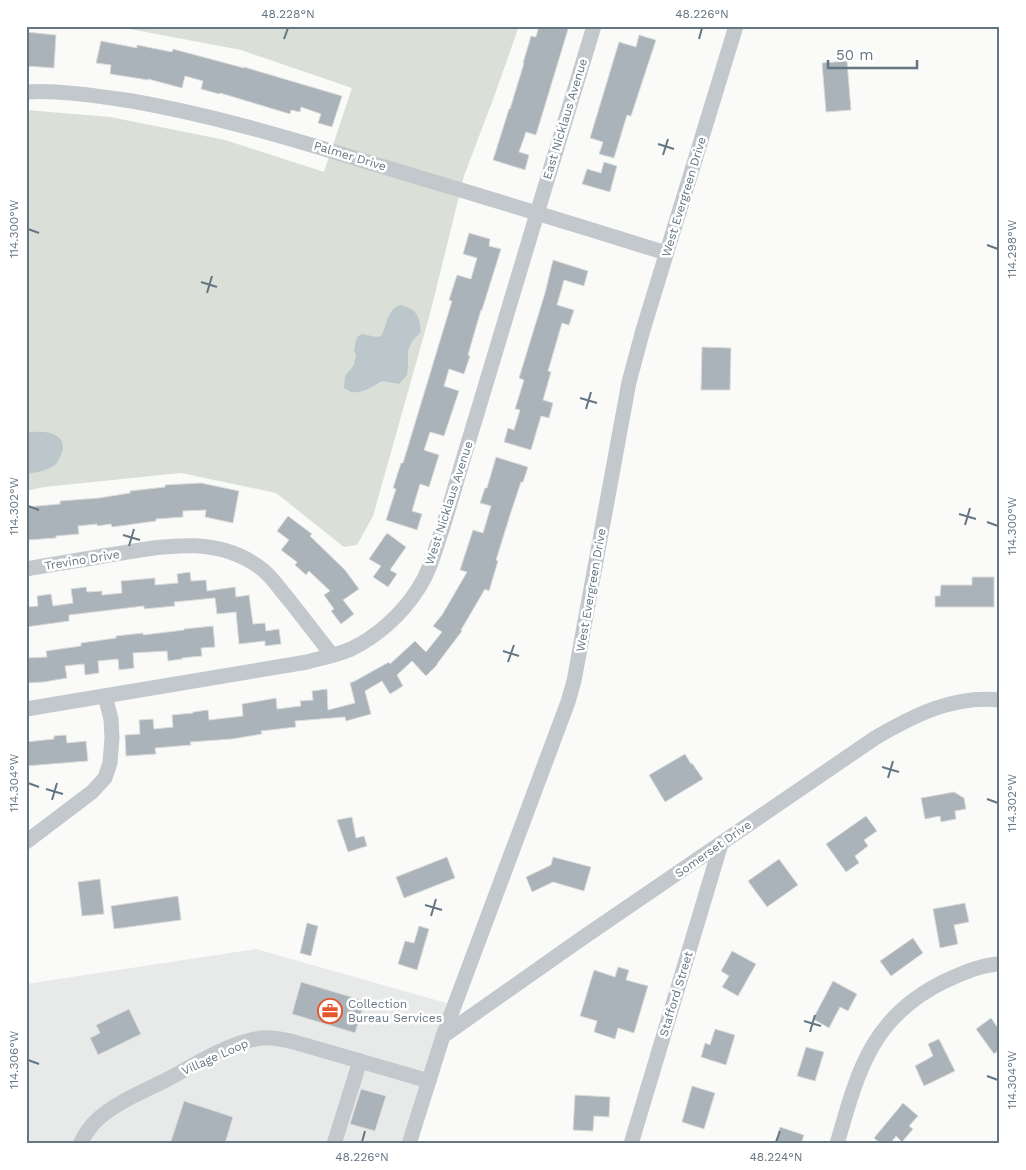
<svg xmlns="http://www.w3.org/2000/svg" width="1026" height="1170" viewBox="0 0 1026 1170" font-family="'Work Sans',sans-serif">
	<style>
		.built { fill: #e8e9e9 }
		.green { fill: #dadfd7 }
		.water { fill: #bbc7cb }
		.building { fill: #aab3b9; stroke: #dcdcda }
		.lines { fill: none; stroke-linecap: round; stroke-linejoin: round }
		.minor { stroke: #c3c8cc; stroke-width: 15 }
		.ticks { fill: none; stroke: #657683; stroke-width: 2 }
		.labels { text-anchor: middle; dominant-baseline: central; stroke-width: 5; stroke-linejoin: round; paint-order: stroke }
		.street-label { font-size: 12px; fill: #657683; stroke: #fff }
		.poi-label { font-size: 12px; fill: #657683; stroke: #fff; text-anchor: start }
		.neatline { fill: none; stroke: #657683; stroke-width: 2 }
		.ticks-label { font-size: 12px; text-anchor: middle; fill: #657683 }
	</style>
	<rect width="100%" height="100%" fill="#fafaf8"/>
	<!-- built -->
	<path class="built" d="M256 949 450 1004 410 1144H26V984Z"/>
	<!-- green -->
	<path class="green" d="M114 26H519L495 94 464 176 431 310 373 516 357 545 344 547 276 493 181 473 44 487 26 491V110L110 117 225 140 324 172 352 88 241 50Z"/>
	<!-- water -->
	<g class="water">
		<path d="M400 305C417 309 419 315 421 332L412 341 408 351V367L407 375 399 384 382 381C374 386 362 394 351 392 349 391 346 389 344 388L345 376 354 365 356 355 354 350 357 337 362 334 376 337 381 336C388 324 386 311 400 305Z"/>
		<path d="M26 432C34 432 43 431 50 433 63 437 66 446 60 457 58 460 58 462 56 464 50 470 35 473 26 474Z"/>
	</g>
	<!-- building -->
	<g class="building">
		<path d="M539 26H569L536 135 526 132 519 152 529 155 525 170 493 160 509 109H510L524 63H523L531 36 536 37Z"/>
		<path d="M26 32 56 35 54 68 26 66Z"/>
		<path d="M639 35 656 40 631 116 627 115 614 158 599 154 603 142 590 138 619 42 636 47Z"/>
		<path d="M101 41 137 48V45L172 52 173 49 244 68V67L342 96 332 127 318 123 321 114 301 107 300 112 291 110 290 114 220 93 219 94 201 89 203 81 185 76 182 88 148 79V80L110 74 111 65 96 63Z"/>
		<path d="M847 61 851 110 826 112 822 63Z"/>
		<path d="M604 162 617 166 610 192 582 184 587 169 601 173Z"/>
		<path d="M469 233 490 239 489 246 501 249 482 310H481L468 355 470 356 464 374 449 369 444 386 459 391 444 436 430 432 424 450 439 455 429 487 420 484 412 511 422 514 417 530 386 520 396 489 393 488 401 463H403L452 301 449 300 457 275 471 279 477 258 463 254Z"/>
		<path d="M553 260 588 271 584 286 564 280 557 305 574 310 569 325 562 323 548 371 551 372 543 400 553 403 549 418 541 416 531 450 504 442 508 428 514 430 520 410 515 409 524 380 519 378 545 293Z"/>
		<path d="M702 347 731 348 730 390H701Z"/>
		<path d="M496 457 528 467 523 482H521L511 512 496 560 498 561 489 591 485 589 461 630 462 631 437 664V665L426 676 412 661 397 675 403 686 390 694 382 681 365 691 371 714 346 721 345 717 295 721 296 727 261 731 262 734 232 739 190 742 191 745 155 748 156 754 126 756 125 735 140 734 139 720 153 719 154 729 173 727 172 715 193 713V712L208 710 209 720 243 716 242 704 276 698 277 709 301 706 300 701 313 700 312 691 327 689 328 710 355 703 350 683 355 681 389 662 390 664 415 641 426 652 442 632 433 626 442 615 467 572 460 570 473 530 483 533 491 506 480 503 485 488H487Z"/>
		<path d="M201 483 239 491 233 523 205 517 206 510 183 511V517L156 519V521L112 527 111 524 97 526V524L78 526 79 534 56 536V538L28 540 26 507 60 504V501L99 498 130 493V491L165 487V485Z"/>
		<path d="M288 516 312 534 310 536 345 570 359 589 343 600 354 614 341 624 331 611 334 609 324 595 330 591 309 571 306 575 295 565 297 562 281 550 289 540 277 531Z"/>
		<path d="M387 533 406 547 390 570 397 574 388 587 373 577 381 566 369 559Z"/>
		<path d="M190 572 191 581 206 580 207 591 235 587 236 597 249 595 253 624 265 623 266 631 279 629 281 644 265 646V641L239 644 236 612 217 614 215 598 174 602 175 606 144 609V606L69 615V621L26 627V607L38 606 37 596 51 594 53 606 73 603 71 589 86 587 87 592 102 591V595L122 593 121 581 155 578V585L178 583 177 574Z"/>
		<path d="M972 577H994V607H935V596H940L941 585H972Z"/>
		<path d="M213 626 215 647 201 648 202 656 182 658V659L168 661 167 651 133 653 134 668 119 670 118 659 98 661 99 673 85 675 84 664 65 666 67 678 44 682 26 683V658L47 657 46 651 81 646V643L116 638V636L143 633V635L184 630V629Z"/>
		<path d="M66 735 67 743 86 741 88 761 26 766V742L54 739V736Z"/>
		<path d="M685 754 691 764 692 763 703 779 665 802 649 775Z"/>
		<path d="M954 792 964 798 966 809 955 811 956 819 941 822 940 816 925 819 921 798Z"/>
		<path d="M866 816 877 831 864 840 868 846 855 856 859 863 846 872 826 844Z"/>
		<path d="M352 817 356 838 364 836 367 846 348 852 337 820Z"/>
		<path d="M447 857 455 878 404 898 396 877Z"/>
		<path d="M553 857 591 867 584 891 553 882 532 892 526 877 551 865Z"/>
		<path d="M779 859 798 885 767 907 748 881Z"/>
		<path d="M100 879 104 914 82 916 78 882Z"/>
		<path d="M178 896 181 920 114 929 111 906Z"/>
		<path d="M965 903 969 922 954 925 958 944 940 948 933 909Z"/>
		<path d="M307 923 318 926 311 956 300 953Z"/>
		<path d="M419 926 429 929 417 970 398 964 405 941 414 943Z"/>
		<path d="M913 938 923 953 891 976 880 961Z"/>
		<path d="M732 951 756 964 738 996 722 987 729 976 721 971Z"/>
		<path d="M618 967 629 970 626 980 648 986 634 1033 618 1028 615 1039 594 1032 597 1021 580 1016 594 970 615 977Z"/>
		<path d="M833 981 857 994 848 1011 840 1007 829 1028 813 1019Z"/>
		<path d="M301 982 365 1001 355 1033 292 1014Z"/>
		<path d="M129 1009 141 1034 98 1055 90 1038 100 1033 96 1025Z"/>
		<path d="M991 1018 1000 1031V1049L994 1054 976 1029Z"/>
		<path d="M715 1029 735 1035 726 1065 701 1057 705 1043 710 1045Z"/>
		<path d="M939 1039 955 1071 924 1086 915 1066 933 1056 928 1044Z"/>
		<path d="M806 1047 824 1052 815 1081 797 1076Z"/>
		<path d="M692 1086 715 1093 704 1129 682 1122Z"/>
		<path d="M361 1089 386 1096 375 1131 350 1124Z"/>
		<path d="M575 1095 610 1097 609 1117 594 1116 593 1131 573 1130Z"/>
		<path d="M184 1101 233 1117 225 1144H170Z"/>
		<path d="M903 1103 918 1116 909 1126 913 1129 902 1142 896 1136 890 1144H881L874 1138Z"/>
		<path d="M780 1127 804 1135 801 1144H775Z"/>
	</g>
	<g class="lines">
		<!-- minor -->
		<g class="minor">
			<path d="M26 92C61 90 97 96 132 101 206 114 279 135 351 157 457 189 562 220 666 253"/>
			<path d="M26 569C54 564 81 560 109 555 161 547 217 533 263 570 273 578 281 591 290 601 304 619 318 637 332 655"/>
			<path d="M26 709 307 662C322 658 337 655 351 649 378 636 402 614 418 589 430 571 435 550 442 530 454 492 464 455 476 417 515 287 554 156 594 26"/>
			<path d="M26 842 92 792 105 778 110 763 112 738 111 719 105 696"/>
			<path d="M443 1036 581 939 875 738C914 715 954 695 1000 700"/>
			<path d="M80 1144C85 1134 90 1126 98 1119 118 1101 145 1091 168 1079 194 1065 227 1044 256 1039 269 1036 281 1039 294 1042L429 1081"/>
			<path d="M334 1144 360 1061"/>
			<path d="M409 1144 443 1036 568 702 574 681 629 382 643 330 736 26"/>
			<path d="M631 1144 721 844"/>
			<path d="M837 1144C858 1071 871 1017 945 981 963 973 980 965 1000 964"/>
		</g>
	</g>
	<!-- ticks -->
	<path class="ticks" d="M284 39 288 28M699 39 702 28M658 144 674 149M663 155 668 139M28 229 39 233M987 245 998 249M201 282 217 287M207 293 212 276M580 398 597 403M586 409 591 392M28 506 39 510M959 514 976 519M987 522 998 526M965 525 970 508M123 535 140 540M129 546 134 529M503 651 519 656M508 662 514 645M882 767 899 772M888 778 893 761M28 783 39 787M46 789 63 794M987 799 998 803M52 800 57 783M425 905 442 910M431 916 436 899M804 1021 821 1026M810 1032 815 1015M28 1060 39 1064M987 1076 998 1080M362 1142 365 1131M776 1142 780 1131"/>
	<!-- icons -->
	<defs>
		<symbol id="office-ring" viewBox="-11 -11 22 22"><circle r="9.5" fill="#fff" stroke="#e4572e" stroke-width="1.5"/><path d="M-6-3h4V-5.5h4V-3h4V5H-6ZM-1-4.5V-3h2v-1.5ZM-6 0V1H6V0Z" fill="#e4572e"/></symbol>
	</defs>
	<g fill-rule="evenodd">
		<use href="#office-ring" x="316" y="997" width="28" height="28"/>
	</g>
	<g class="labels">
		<!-- street labels -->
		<g class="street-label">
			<text transform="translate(565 119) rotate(-73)">East Nicklaus Avenue</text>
			<text transform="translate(350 156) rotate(17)">Palmer Drive</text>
			<text transform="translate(684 197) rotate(-73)">West Evergreen Drive</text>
			<text transform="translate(449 503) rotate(-72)">West Nicklaus Avenue</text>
			<text transform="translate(82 560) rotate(-9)">Trevino Drive</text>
			<text transform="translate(591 590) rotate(-80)">West Evergreen Drive</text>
			<text transform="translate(713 849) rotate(-35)">Somerset Drive</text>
			<text transform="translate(676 994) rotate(-73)">Stafford Street</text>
			<text transform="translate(215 1057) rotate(-24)">Village Loop</text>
		</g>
		<!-- poi labels -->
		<g class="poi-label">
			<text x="348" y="1004">Collection<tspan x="348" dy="14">Bureau Services</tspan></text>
		</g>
	</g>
	<!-- border -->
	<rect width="1026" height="1170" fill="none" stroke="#ffffff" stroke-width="55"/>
	<!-- scale -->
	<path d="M828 60v8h89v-8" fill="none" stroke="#657683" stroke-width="2.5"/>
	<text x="836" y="60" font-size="15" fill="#657683" stroke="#ffffff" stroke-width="4" paint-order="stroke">50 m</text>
	<rect x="28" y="28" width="970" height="1114" class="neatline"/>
	<g class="ticks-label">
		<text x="288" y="18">48.228°N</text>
		<text x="702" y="18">48.226°N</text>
		<text transform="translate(14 229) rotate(-90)" y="4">114.300°W</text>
		<text transform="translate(1012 249) rotate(-90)" y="4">114.298°W</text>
		<text transform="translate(14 506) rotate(-90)" y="4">114.302°W</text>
		<text transform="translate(1012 526) rotate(-90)" y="4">114.300°W</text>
		<text transform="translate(14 783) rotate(-90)" y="4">114.304°W</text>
		<text transform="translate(1012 803) rotate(-90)" y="4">114.302°W</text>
		<text transform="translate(14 1060) rotate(-90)" y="4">114.306°W</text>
		<text transform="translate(1012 1080) rotate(-90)" y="4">114.304°W</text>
		<text x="362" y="1161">48.226°N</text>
		<text x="776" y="1161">48.224°N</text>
	</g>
</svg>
